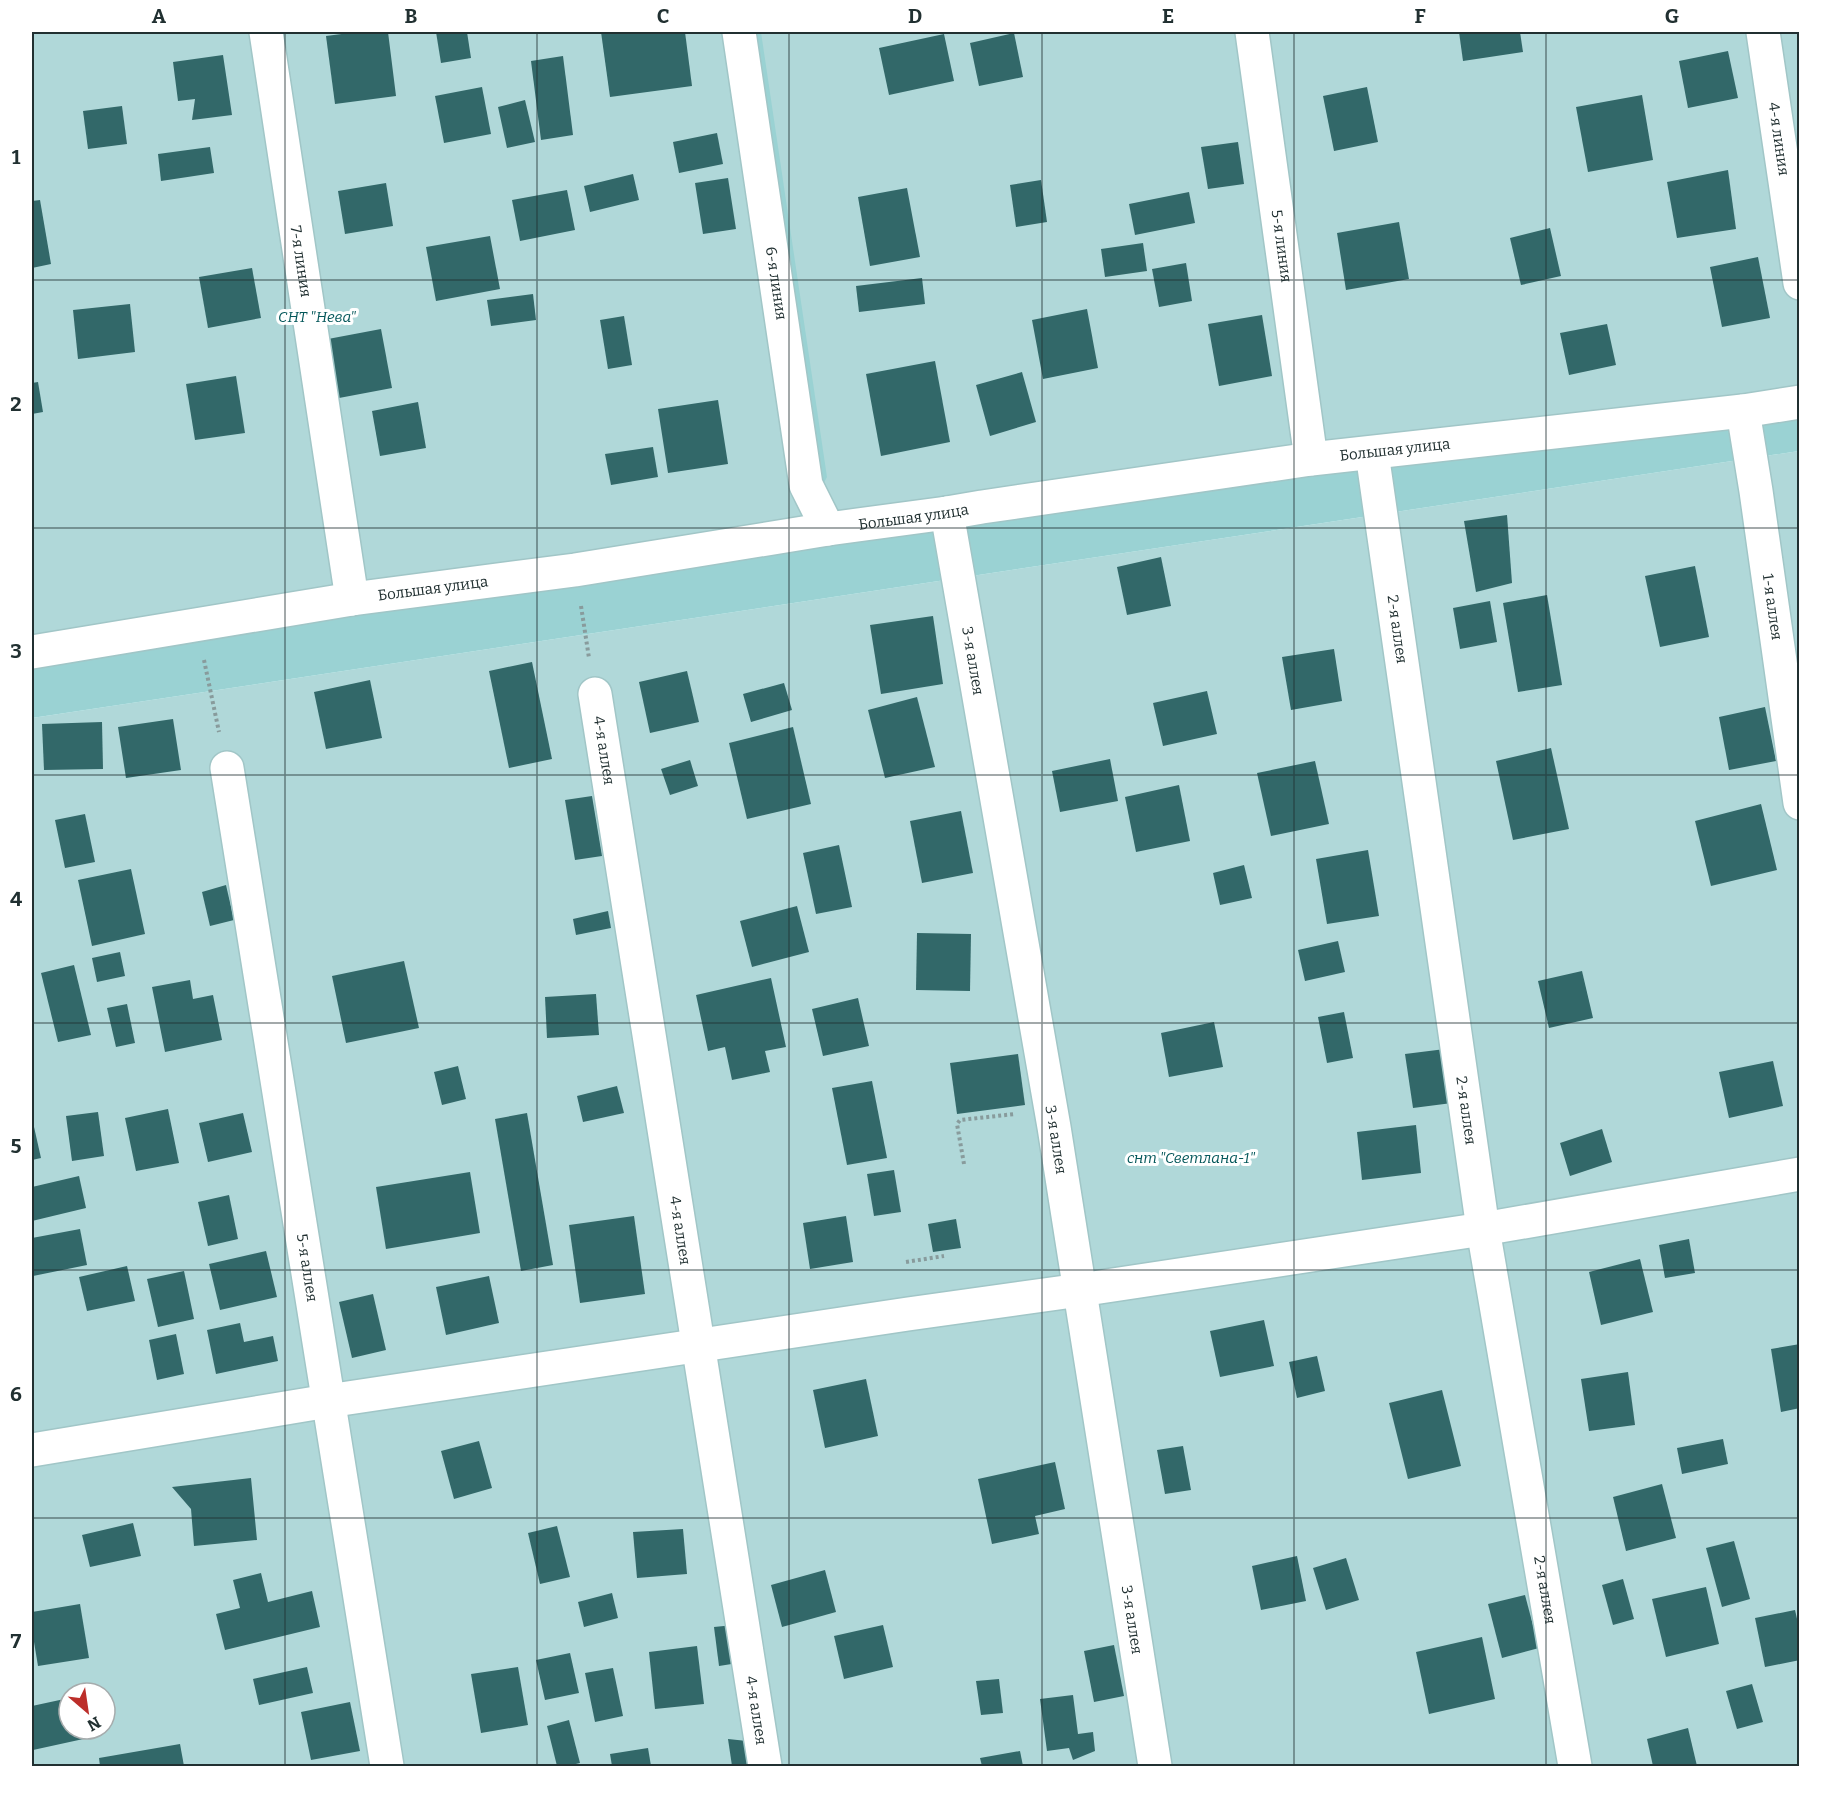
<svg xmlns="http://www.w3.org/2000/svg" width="1831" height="1798" viewBox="0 0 1831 1798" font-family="Bitter,serif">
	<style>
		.green { fill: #b0d8d9; fill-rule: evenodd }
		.forest { fill: #9ad2d3 }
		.building { fill: #326869 }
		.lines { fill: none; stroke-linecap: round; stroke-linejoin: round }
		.minor-casing { stroke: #a1c6c7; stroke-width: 36 }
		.path { stroke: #889b9c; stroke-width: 4; stroke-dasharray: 3 3; stroke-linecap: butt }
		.minor { stroke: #fff; stroke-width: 33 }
		.grid { fill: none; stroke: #213031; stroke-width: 1.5; stroke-opacity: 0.55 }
		.labels { text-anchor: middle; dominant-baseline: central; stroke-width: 6; stroke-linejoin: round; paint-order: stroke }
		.street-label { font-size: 15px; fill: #213031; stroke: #fff }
		.park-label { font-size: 15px; font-style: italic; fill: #04575a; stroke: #fff }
		.neatline { fill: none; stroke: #213031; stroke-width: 2 }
		.grid-label { font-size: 20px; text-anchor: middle; font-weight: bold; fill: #213031 }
	</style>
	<rect width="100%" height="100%" fill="#e7feff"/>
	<!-- green -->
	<g class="green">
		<path d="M32 32H1799V402L32 652Z"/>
		<path d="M1799 451V1766H32V718ZM69 1693H105V1729H69Z"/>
	</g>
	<!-- forest -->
	<g class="forest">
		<path d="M739 32H761L827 477 814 501Z"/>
		<path d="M1799 402V451L32 718V652Z"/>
	</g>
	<!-- building -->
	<g class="building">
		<path d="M357 32H388L396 96 335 104 326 36Z"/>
		<path d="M436 32H467L471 58 441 63Z"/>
		<path d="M601 32H685L692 86 610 97Z"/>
		<path d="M1459 32H1520L1523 52 1463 61Z"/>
		<path d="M1014 33 1023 77 979 86 970 43Z"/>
		<path d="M944 34 954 81 889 95 879 48Z"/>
		<path d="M1728 51 1738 98 1688 108 1679 61Z"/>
		<path d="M223 55 232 115 192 120 195 99 178 101 173 62Z"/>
		<path d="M563 56 573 135 541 140 531 61Z"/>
		<path d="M482 87 491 134 444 143 435 96Z"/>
		<path d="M1367 87 1378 142 1334 151 1323 96Z"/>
		<path d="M1642 95 1653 160 1588 172 1576 107Z"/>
		<path d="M525 100 535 142 507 148 498 107Z"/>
		<path d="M122 106 127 144 88 149 83 111Z"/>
		<path d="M717 133 723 164 679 173 673 142Z"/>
		<path d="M1238 142 1244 184 1208 189 1201 147Z"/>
		<path d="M210 147 214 173 161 181 158 154Z"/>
		<path d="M1728 170 1736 229 1677 238 1667 182Z"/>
		<path d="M633 174 639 200 590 212 584 186Z"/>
		<path d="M728 178 736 229 703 234 695 183Z"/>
		<path d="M1041 180 1047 222 1016 227 1010 185Z"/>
		<path d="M386 183 393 226 345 234 338 191Z"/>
		<path d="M907 188 920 257 870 266 858 197Z"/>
		<path d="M567 190 575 230 520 241 512 200Z"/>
		<path d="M1189 192 1195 223 1135 235 1129 204Z"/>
		<path d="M40 200 51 264 32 268V201Z"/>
		<path d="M1399 222 1409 279 1346 290 1337 233Z"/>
		<path d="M1550 228 1561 276 1521 285 1510 238Z"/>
		<path d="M490 236 500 289 436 301 426 247Z"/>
		<path d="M1143 243 1147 271 1105 277 1101 249Z"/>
		<path d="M1758 257 1770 318 1722 327 1710 267Z"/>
		<path d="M1186 263 1192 301 1159 307 1152 269Z"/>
		<path d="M252 268 261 318 208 328 199 277Z"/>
		<path d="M922 278 925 304 859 312 856 286Z"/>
		<path d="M533 294 536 320 491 326 487 300Z"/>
		<path d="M130 304 135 352 78 359 73 310Z"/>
		<path d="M1087 309 1098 368 1043 379 1032 320Z"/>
		<path d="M1262 315 1272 376 1219 386 1208 324Z"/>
		<path d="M624 316 632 365 608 369 600 320Z"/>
		<path d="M1607 324 1616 365 1569 375 1560 333Z"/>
		<path d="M381 329 392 388 339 398 328 339Z"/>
		<path d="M935 361 950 442 881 456 866 374Z"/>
		<path d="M1022 372 1036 422 990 436 976 385Z"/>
		<path d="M236 376 245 433 195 440 186 384Z"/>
		<path d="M38 382 43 412 32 414V383Z"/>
		<path d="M718 400 728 464 668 473 658 409Z"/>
		<path d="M418 402 426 448 380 456 372 411Z"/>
		<path d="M653 447 658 477 611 485 605 454Z"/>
		<path d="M1507 515 1512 583 1476 592 1464 521Z"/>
		<path d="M1161 557 1171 606 1127 615 1117 567Z"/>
		<path d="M1695 566 1709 637 1660 647 1645 576Z"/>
		<path d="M1547 595 1562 685 1518 692 1503 603Z"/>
		<path d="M1490 601 1497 642 1460 649 1453 608Z"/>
		<path d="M933 616 943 684 881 694 870 625Z"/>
		<path d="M1334 649 1342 701 1291 710 1282 657Z"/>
		<path d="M532 662 552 759 509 768 489 671Z"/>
		<path d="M687 671 699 722 650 733 639 682Z"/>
		<path d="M370 680 382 738 326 749 314 692Z"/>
		<path d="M784 683 792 710 751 722 743 694Z"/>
		<path d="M1207 691 1217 734 1163 746 1153 703Z"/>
		<path d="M917 697 935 767 885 778 868 710Z"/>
		<path d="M1765 707 1776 761 1729 770 1719 717Z"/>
		<path d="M173 719 181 770 126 778 118 727Z"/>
		<path d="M102 722 103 769 44 770 42 724Z"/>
		<path d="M793 727 811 804 747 819 729 743Z"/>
		<path d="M1551 748 1569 829 1513 840 1496 761Z"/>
		<path d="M1110 759 1118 801 1060 812 1052 771Z"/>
		<path d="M690 760 698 786 670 795 661 769Z"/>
		<path d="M1315 761 1329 824 1271 836 1257 773Z"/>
		<path d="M1179 785 1190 841 1136 852 1125 797Z"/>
		<path d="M592 796 602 856 575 860 565 800Z"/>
		<path d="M1761 804 1777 870 1711 886 1695 821Z"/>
		<path d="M961 811 973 873 922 883 910 821Z"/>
		<path d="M85 814 95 862 65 868 55 820Z"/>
		<path d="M839 845 852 907 816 914 803 853Z"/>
		<path d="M1368 850 1379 916 1327 924 1316 859Z"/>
		<path d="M1244 865 1252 898 1220 905 1213 873Z"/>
		<path d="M131 869 145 934 92 946 78 880Z"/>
		<path d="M226 885 234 920 210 926 202 892Z"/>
		<path d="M797 906 809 952 752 967 740 921Z"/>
		<path d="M608 911 611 928 576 935 573 919Z"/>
		<path d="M917 933 971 934 970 991 916 990Z"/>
		<path d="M1338 941 1345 972 1305 981 1298 950Z"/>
		<path d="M120 952 125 976 97 982 92 958Z"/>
		<path d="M404 961 419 1028 346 1043 332 976Z"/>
		<path d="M74 965 91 1035 58 1042 41 973Z"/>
		<path d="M1582 971 1593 1018 1549 1028 1538 981Z"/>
		<path d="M771 978 786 1047 765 1051 770 1072 732 1080 725 1047 708 1051 696 995Z"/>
		<path d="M190 980 193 999 213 995 222 1040 165 1052 152 987Z"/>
		<path d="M596 994 599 1035 547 1038 545 997Z"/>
		<path d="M858 998 869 1046 823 1056 812 1009Z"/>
		<path d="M127 1004 135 1043 116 1047 107 1008Z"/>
		<path d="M1344 1012 1353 1058 1327 1063 1318 1017Z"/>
		<path d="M1214 1022 1223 1067 1169 1077 1161 1033Z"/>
		<path d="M1445 1049 1452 1103 1413 1108 1405 1054Z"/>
		<path d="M1018 1054 1025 1105 957 1114 950 1063Z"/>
		<path d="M1773 1061 1783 1106 1729 1118 1719 1072Z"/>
		<path d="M458 1066 466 1099 442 1105 434 1072Z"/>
		<path d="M872 1081 887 1158 847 1165 832 1088Z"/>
		<path d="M617 1086 624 1113 583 1122 577 1096Z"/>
		<path d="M168 1109 179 1163 136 1171 125 1118Z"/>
		<path d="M98 1112 104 1156 72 1161 66 1116Z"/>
		<path d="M243 1113 252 1152 208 1162 199 1123Z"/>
		<path d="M527 1113 553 1265 521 1271 495 1119Z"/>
		<path d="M32 1118 41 1158 32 1160Z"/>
		<path d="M1416 1125 1421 1173 1362 1180 1357 1132Z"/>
		<path d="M1602 1129 1612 1162 1570 1176 1560 1143Z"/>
		<path d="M894 1170 901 1212 874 1216 867 1174Z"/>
		<path d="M470 1172 480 1233 386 1249 376 1187Z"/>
		<path d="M79 1176 86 1208 32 1221V1187Z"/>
		<path d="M229 1195 238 1239 208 1246 198 1202Z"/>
		<path d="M634 1216 645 1294 580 1303 569 1225Z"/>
		<path d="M846 1216 853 1262 810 1269 803 1223Z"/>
		<path d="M956 1219 961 1248 933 1252 928 1224Z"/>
		<path d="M80 1229 87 1265 33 1276 32 1238Z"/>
		<path d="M1689 1239 1695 1273 1665 1278 1659 1245Z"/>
		<path d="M266 1251 277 1297 220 1310 209 1264Z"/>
		<path d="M1640 1259 1653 1312 1601 1325 1589 1272Z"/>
		<path d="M127 1266 135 1301 87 1311 79 1277Z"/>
		<path d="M184 1271 194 1319 158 1327 147 1279Z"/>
		<path d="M489 1276 499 1323 446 1335 436 1287Z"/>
		<path d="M373 1294 386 1350 352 1358 339 1302Z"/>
		<path d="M1264 1320 1274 1366 1220 1377 1210 1331Z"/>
		<path d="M240 1323 244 1342 273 1336 278 1361 216 1374 207 1330Z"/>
		<path d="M176 1334 184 1374 157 1380 149 1340Z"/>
		<path d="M1800 1344V1408L1781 1412 1771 1349Z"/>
		<path d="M1317 1356 1325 1391 1297 1398 1289 1362Z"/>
		<path d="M1628 1372 1635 1425 1589 1431 1581 1379Z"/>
		<path d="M866 1379 878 1436 825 1448 813 1390Z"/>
		<path d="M1442 1390 1461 1466 1408 1479 1389 1403Z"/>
		<path d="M1723 1439 1728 1464 1682 1474 1677 1448Z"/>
		<path d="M479 1441 492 1488 454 1499 441 1451Z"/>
		<path d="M1183 1446 1191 1490 1165 1494 1157 1450Z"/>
		<path d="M1055 1462 1065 1509 1035 1516 1039 1534 992 1544 978 1479Z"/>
		<path d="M251 1478 257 1540 194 1546 191 1509 172 1487Z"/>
		<path d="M1662 1484 1676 1538 1626 1551 1613 1497Z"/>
		<path d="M133 1523 141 1556 90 1567 82 1535Z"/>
		<path d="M557 1526 570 1577 540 1584 528 1533Z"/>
		<path d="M683 1529 687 1574 637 1578 633 1532Z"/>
		<path d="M1734 1541 1750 1599 1722 1607 1706 1548Z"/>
		<path d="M1297 1556 1306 1601 1261 1610 1252 1566Z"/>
		<path d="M1346 1558 1359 1600 1326 1610 1313 1568Z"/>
		<path d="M825 1570 836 1612 782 1627 771 1585Z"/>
		<path d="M261 1573 268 1602 312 1591 320 1627 225 1650 216 1614 240 1608 233 1580Z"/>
		<path d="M1623 1579 1634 1619 1613 1625 1602 1585Z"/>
		<path d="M1706 1587 1719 1644 1666 1657 1652 1599Z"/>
		<path d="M612 1593 618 1618 584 1627 578 1602Z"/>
		<path d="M1525 1595 1539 1648 1502 1658 1488 1604Z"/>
		<path d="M80 1604 89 1658 38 1666 32 1630V1612Z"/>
		<path d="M1795 1610 1800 1632V1660L1765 1667 1755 1618Z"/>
		<path d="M734 1625 738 1663 719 1666 714 1627Z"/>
		<path d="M883 1625 893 1667 844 1679 834 1636Z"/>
		<path d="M1482 1637 1495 1699 1429 1714 1416 1652Z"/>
		<path d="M1114 1645 1124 1696 1094 1702 1084 1651Z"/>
		<path d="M697 1646 704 1704 655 1709 649 1652Z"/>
		<path d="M570 1653 579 1693 545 1700 536 1660Z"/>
		<path d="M307 1667 313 1693 259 1705 253 1679Z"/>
		<path d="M518 1667 528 1725 481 1733 471 1674Z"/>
		<path d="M613 1668 623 1716 595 1722 585 1673Z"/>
		<path d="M999 1679 1003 1713 981 1715 976 1681Z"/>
		<path d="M1752 1684 1763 1722 1737 1729 1726 1691Z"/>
		<path d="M1073 1695 1078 1734 1093 1732 1095 1751 1073 1760 1069 1748 1047 1751 1040 1699Z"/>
		<path d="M69 1698V1729H96L97 1736 33 1750 32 1706Z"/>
		<path d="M350 1702 360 1751 311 1760 301 1712Z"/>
		<path d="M569 1720 580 1763 567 1766H557L547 1726Z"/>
		<path d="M1688 1728 1697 1766H1653L1647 1739Z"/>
		<path d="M728 1739 747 1741 751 1766H732Z"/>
		<path d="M180 1744 184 1766H100L99 1758Z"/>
		<path d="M648 1748 651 1766H612L610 1754Z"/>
		<path d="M1020 1751 1023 1766H982L980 1758Z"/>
	</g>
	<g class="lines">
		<defs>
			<g id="minor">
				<path id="s1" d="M266 32 352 599"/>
				<path id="s2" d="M739 32 806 485 828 529"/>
				<path id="s3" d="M1252 32 1311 459"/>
				<path id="s4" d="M1763 32 1800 283"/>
				<path id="s5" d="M1743 411 1756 491 1800 803"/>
				<path id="s6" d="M1372 453 1483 1229 1575 1766"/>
				<path id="s7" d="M947 513 1054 1127 1155 1766"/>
				<path id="s8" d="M32 652 352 599 575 570 828 529 947 513 982 507 1311 459 1743 411 1800 402"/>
				<path id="s9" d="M595 694 765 1766"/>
				<path id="s10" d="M227 768 387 1766"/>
				<path d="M32 1450 328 1401 908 1314 1080 1290 1483 1229 1800 1174"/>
			</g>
		</defs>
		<!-- minor casing -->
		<use href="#minor" class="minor-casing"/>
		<!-- path -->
		<g class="path">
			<path d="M581 606 589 658"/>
			<path d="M204 660 219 732"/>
			<path d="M964 1164 957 1124 960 1120 1015 1114"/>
			<path d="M906 1262 944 1256"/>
		</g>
		<!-- minor -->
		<use href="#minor" class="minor"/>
	</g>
	<!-- grid -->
	<path class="grid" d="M285 32V1766M537 32V1766M789 32V1766M1042 32V1766M1294 32V1766M1546 32V1766M32 280H1800M32 528H1800M32 775H1800M32 1023H1800M32 1270H1800M32 1518H1800"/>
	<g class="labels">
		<!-- street labels -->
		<g class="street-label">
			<text stroke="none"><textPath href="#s4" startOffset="108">4-я линия</textPath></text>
			<text stroke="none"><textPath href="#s3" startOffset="216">5-я линия</textPath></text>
			<text stroke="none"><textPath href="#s1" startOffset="232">7-я линия</textPath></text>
			<text stroke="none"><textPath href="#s2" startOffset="254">6-я линия</textPath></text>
			<text stroke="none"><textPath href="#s8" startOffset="1378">Большая улица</textPath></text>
			<text stroke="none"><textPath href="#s8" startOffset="892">Большая улица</textPath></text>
			<text stroke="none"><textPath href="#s8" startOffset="406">Большая улица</textPath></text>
			<text stroke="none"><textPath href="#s5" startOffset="198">1-я аллея</textPath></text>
			<text stroke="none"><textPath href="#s6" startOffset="178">2-я аллея</textPath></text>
			<text stroke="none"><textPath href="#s7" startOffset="150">3-я аллея</textPath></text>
			<text stroke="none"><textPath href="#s9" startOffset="57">4-я аллея</textPath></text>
			<text stroke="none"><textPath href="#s6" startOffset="664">2-я аллея</textPath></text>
			<text stroke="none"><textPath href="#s7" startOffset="636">3-я аллея</textPath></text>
			<text stroke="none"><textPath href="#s9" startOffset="543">4-я аллея</textPath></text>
			<text stroke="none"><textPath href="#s10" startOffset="506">5-я аллея</textPath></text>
			<text stroke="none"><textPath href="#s6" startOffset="1150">2-я аллея</textPath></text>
			<text stroke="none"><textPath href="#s7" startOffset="1122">3-я аллея</textPath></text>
			<text stroke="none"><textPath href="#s9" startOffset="1029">4-я аллея</textPath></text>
		</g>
		<!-- park labels -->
		<g class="park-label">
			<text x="317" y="317">СНТ "Нева"</text>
			<text x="1191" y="1158">снт "Светлана-1"</text>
		</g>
	</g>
	<!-- border -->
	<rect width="1831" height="1798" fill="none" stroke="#ffffff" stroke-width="66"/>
	<!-- north arrow -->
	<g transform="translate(87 1711) rotate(151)"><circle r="28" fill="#ffffff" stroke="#a6acad" stroke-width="1.5"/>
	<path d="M0-4.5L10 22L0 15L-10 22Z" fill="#bc2e2a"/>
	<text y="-9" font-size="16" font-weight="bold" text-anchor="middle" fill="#213031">N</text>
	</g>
	<rect x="33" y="33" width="1765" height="1732" class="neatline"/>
	<g class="grid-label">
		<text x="159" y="23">A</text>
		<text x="411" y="23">B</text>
		<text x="663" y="23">C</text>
		<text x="915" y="23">D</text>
		<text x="1168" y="23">E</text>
		<text x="1420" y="23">F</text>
		<text x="1672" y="23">G</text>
		<text x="16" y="164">1</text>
		<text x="16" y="411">2</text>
		<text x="16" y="658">3</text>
		<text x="16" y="906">4</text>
		<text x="16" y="1153">5</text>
		<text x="16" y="1401">6</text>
		<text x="16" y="1648">7</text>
	</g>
</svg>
